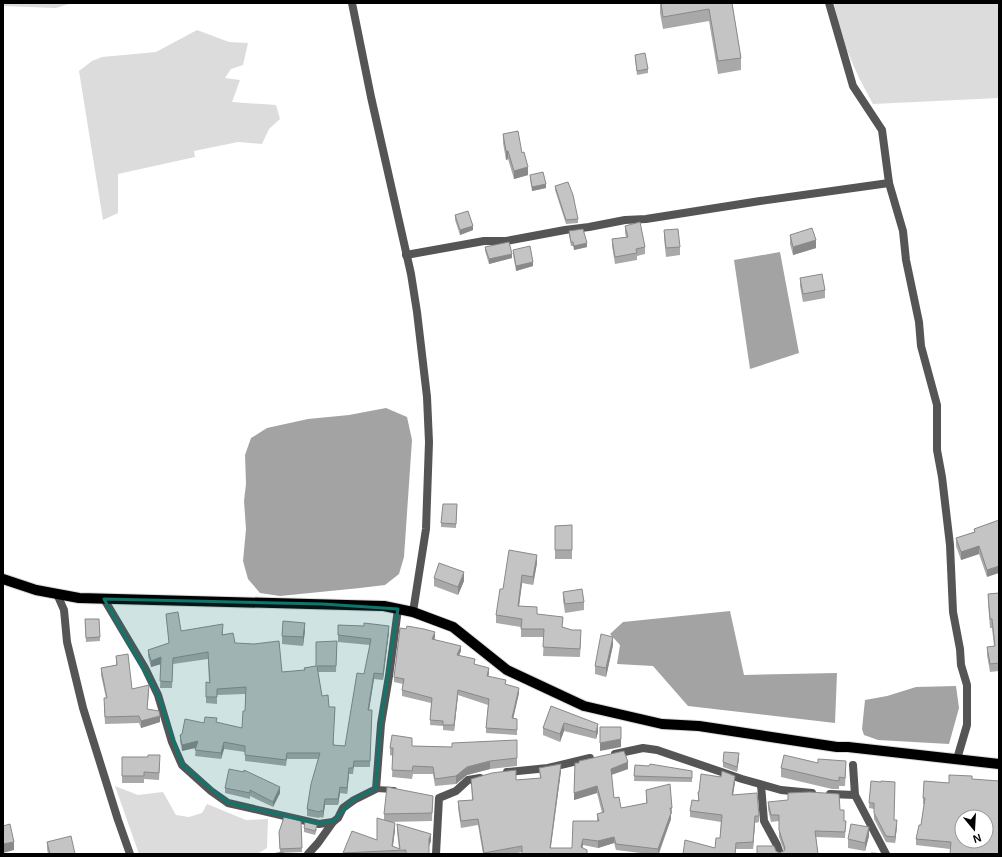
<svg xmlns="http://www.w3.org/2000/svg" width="1002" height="857" viewBox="0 0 1002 857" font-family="Helvetica,sans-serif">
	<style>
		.green { fill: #dcdcdc }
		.water { fill: #a3a3a3 }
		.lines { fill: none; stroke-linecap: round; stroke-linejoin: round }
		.primary-casing { stroke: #dbdbdb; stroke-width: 12 }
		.lane { stroke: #555; stroke-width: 6 }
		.street { stroke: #555; stroke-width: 8 }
		.primary { stroke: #000; stroke-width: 10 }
		.wall { fill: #a9a9a9 }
		.shaded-wall { fill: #898989 }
		.building { fill: #c4c4c4; stroke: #898989; fill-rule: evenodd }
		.marked { fill: #0f766e; fill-opacity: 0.2; stroke: #0f766e; stroke-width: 3; stroke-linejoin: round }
	</style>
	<rect width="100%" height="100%" fill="#fff"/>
	<!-- green -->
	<g class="green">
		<path d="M3 3H72L56 8 3 6Z"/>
		<path d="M834 3H999V98L873 104 859 78 842 39Z"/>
		<path d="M197 30 229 42 248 43 243 65 231 69 225 78 240 80 232 102 276 105 280 119 269 129 262 144 238 142 194 151 195 157 118 174V213L103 220 79 71 92 61 102 57 156 52Z"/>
		<path d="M115 786 138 795 163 792 176 815 189 817 202 813 207 804 246 820 268 819 267 848 257 854H139Z"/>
	</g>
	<!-- water -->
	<g class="water">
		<path d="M780 252 799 353 750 369 734 260Z"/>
		<path d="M386 408 407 417 412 440 404 557 399 574 385 585 360 588 280 596 260 593 248 579 243 561 246 529 244 501 246 484 245 455 251 438 267 428 308 419 349 415Z"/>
		<path d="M730 611 744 675 837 673 835 723 688 706 653 666 617 664 620 645 610 634 623 622Z"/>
		<path d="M956 686 959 708 949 744 878 740 864 735 862 729 865 700 887 696 916 687Z"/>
	</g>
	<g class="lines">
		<defs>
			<path id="primary" d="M3 579 36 590 79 598 384 606 413 612 453 627 507 670 584 706 662 724 699 726 837 747H848L999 764"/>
		</defs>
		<!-- primary casing -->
		<use href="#primary" class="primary-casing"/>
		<!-- lane -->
		<path class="lane" d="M376 789 394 790"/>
		<!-- street -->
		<g class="street">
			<path d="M352 3 371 97 411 274 417 312 427 397 429 442 426 529 413 612"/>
			<path d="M829 3 853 86 882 130 889 183 903 231 906 260 919 322 921 346 937 405V450L942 477 950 545 953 612 960 649 961 665 967 685V725L957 759"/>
			<path d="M406 255 484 241H506L565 230 589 227 625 220 646 219 760 201 889 183"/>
			<path d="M57 594 64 610 67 642 83 708 118 820 130 854"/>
			<path d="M104 599 145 668 158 695 172 742 182 765 211 791 228 803 319 824 333 822 338 818 343 808 354 800 376 789 381 724 389 676 398 609"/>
			<path d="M615 754 643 748 657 750 742 779 781 790 812 793"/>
			<path d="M507 772 548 768 590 758"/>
			<path d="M761 785 764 821 777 845 780 854"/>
			<path d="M830 794 855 795 853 765"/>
			<path d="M855 795 886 854"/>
			<path d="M308 854 318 843 333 822"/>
			<path d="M436 854 439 798 456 791 468 780 480 778"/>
		</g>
		<!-- primary -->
		<use href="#primary" class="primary"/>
	</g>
	<!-- wall -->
	<g class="wall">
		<path d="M660 3H732L741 58V70L718 74 709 21 663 29 660 13Z"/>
		<path d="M635 55 648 69V73L637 75 635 59Z"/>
		<path d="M503 134 522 153 528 175 514 179 508 159 506 160 503 143Z"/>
		<path d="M530 175 546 188 532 191 530 179Z"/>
		<path d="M555 186 578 219V223L566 224 555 190Z"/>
		<path d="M455 215 473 230 460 235 455 220Z"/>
		<path d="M625 226 645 247V254L637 256V260L615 264 612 246V239L626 237 625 233Z"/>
		<path d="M664 230 680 247V255L666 257 664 238Z"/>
		<path d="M569 231 587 247 574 250 573 246H571L569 235Z"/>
		<path d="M790 235 816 248 793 255 790 244Z"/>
		<path d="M485 247 512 258 489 264 485 251Z"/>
		<path d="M513 250 533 266 516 271 513 254Z"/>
		<path d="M800 278 825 290V298L803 302 800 286Z"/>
		<path d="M457 504 456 528 441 527V523Z"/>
		<path d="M999 521 987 577 979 554 961 560 956 546V538L974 532V529Z"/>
		<path d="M572 525V559H555V526Z"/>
		<path d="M537 563 533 585 522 583 519 606 563 627 581 638 580 657 543 656 544 637H521V627L496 623V615L503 589Z"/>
		<path d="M434 578 464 581 458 595 434 586Z"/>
		<path d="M563 592 584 602V610L565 613 563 600Z"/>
		<path d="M999 593V671L990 672 987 655V647L994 646 992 628H990L988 602V594Z"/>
		<path d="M166 614 181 631 223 630V635L282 672 304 670V668L316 666 337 641 336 672H318L322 696 329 707 334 745 345 746 364 674 370 645 338 642V625L389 632 383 680 374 679 369 710H372L370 767H354L353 774H349L347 794 340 793 338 805H325L323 818 320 817 319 818 307 816V809L318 759H287L286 766 245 761V752L224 749 221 759 195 756 196 748 182 751 180 741V735L204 723H217L242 728 245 711V694L217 695V704L206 703V682L209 683 208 659 173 664 172 688H160L161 664 151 667 148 656V650L169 643Z"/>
		<path d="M85 623 100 637V641L86 642Z"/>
		<path d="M305 631 303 646 282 644V636Z"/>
		<path d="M435 638 434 639 461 651 459 655 489 673 488 677 506 685 519 693 513 718 517 719V735L486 733V728L488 705 458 695 454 731 443 730V726L430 725 431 703 402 696V690L403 684 394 682V677Z"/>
		<path d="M613 645 606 677 595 674V666Z"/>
		<path d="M116 656 132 689 149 692 147 710 160 722 141 728 139 723 105 724 104 705 106 698 101 675V668L116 665Z"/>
		<path d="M551 706 598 732 596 739 564 731 560 742 543 735V728Z"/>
		<path d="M517 740V766L490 769 467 775 456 784 435 786 433 774H413L412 779 392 777 393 756 390 755V748L412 746 452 747Z"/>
		<path d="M122 757 160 762 159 780 144 779V783H122Z"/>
		<path d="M739 758 737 772 723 767V762Z"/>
		<path d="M575 763 628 769 611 775 614 798 621 808 646 803V790L672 808V814H671V819L659 854H649L616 850 614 843 598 848 583 845 582 848 522 852 513 854H483L478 825 461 828 458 808V801L472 800 471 779 516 780 540 778 539 768 561 771 550 848H572L597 821V814L602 813 597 793 574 800Z"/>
		<path d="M818 763 846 769 845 786H839V789H832L781 777V768Z"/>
		<path d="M635 765 692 775V782L634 781Z"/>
		<path d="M972 776 950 849 916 845V839L921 825 924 804H923V798L949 783Z"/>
		<path d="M871 781 897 826 895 843 886 842 874 819V809L869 808Z"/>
		<path d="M735 782 733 795 759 816V822L755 823 753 849H736L735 854 715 848 720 838 721 822 690 817V811L698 801V792Z"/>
		<path d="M225 788 280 793 273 807 250 796V799L225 793Z"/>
		<path d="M433 796 432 821 390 822 395 830 393 846 399 849 397 831V824L431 841 429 846V854H432H343V853L377 840 384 820V814Z"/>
		<path d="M768 802 840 810 844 821H846L845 838 816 837 818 854H757L776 851 779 853 784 851 779 837V821L771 822 768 809Z"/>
		<path d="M301 821 302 852 280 853 279 832Z"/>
		<path d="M304 828 317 829 315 835 304 832Z"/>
		<path d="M869 836 865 851 848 848V839Z"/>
		<path d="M47 842 75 854H48L47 849Z"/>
	</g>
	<!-- shaded-wall -->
	<g class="shaded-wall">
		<path d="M506 151H508V159L506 160Z"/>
		<path d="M528 167V175L514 179V171Z"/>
		<path d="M546 184V188L532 191V187Z"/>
		<path d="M473 226V230L460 235V230Z"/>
		<path d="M816 240V248L793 255V247Z"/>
		<path d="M587 243V247L574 250V246Z"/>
		<path d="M512 254V258L489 264V259Z"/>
		<path d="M533 262V266L516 271V266Z"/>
		<path d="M979 546V554L961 560V552Z"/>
		<path d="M537 555V563L533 585V577Z"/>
		<path d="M999 566V573L987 577V570Z"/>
		<path d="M464 572V581L458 595V587Z"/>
		<path d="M522 575V583L518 614V606Z"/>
		<path d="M305 623V631L303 646V637Z"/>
		<path d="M389 626V632L383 680V674Z"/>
		<path d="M435 632V638L432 644V639Z"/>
		<path d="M613 637V645L606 677V668Z"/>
		<path d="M461 646V651L457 660V655Z"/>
		<path d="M161 657V664L151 667V661Z"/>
		<path d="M489 668V673L487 682V676Z"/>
		<path d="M374 673V679L368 716V710Z"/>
		<path d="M519 688V693L512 724V718Z"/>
		<path d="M458 690V695L454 731V725Z"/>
		<path d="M160 716V722L141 728V721Z"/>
		<path d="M564 723V731L560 742V734Z"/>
		<path d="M598 724V732L596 739V732Z"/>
		<path d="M621 739V747L600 751V743Z"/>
		<path d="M198 741V747L182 751V745Z"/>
		<path d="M224 742V749L221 759V753Z"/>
		<path d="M739 753V758L737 772V767Z"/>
		<path d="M490 761V769L467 775 456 784V776L467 767Z"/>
		<path d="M628 762V769L611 775V769Z"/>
		<path d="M561 764V771L550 854V848Z"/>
		<path d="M349 768V774L347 794V788Z"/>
		<path d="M735 776V782L732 801V795Z"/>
		<path d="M597 786V793L574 800V793Z"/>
		<path d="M280 787V793L273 807V802Z"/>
		<path d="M340 787V793L338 805V799Z"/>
		<path d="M325 799V805L323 818V811Z"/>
		<path d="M671 813V819L658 854V849Z"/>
		<path d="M755 816V823L753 849V842Z"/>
		<path d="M897 820V826L895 843V837Z"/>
		<path d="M395 823V830L392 851V846Z"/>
		<path d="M869 827V836L865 851V843Z"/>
		<path d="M431 834V841L429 846V839Z"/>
		<path d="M614 837V843L598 848V841Z"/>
		<path d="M583 839V845L581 854V847Z"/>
		<path d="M14 842V850L3 853V844Z"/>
	</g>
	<!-- building -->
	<g class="building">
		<path d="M661 3H732L741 58 718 61 709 9 663 17Z"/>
		<path d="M645 53 648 69 637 71 635 55Z"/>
		<path d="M518 131 522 153 524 152 528 167 514 171 508 151H506L503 134Z"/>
		<path d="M543 172 546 184 532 187 530 175Z"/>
		<path d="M568 182 573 195 578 219 566 220 555 186Z"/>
		<path d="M468 211 473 226 460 230 455 215Z"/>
		<path d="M640 222 645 247 636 249 637 253 615 257 612 239 628 237 625 226Z"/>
		<path d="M812 228 816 240 793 247 790 235Z"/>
		<path d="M583 229 587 243 574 246 573 242H571L569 231Z"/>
		<path d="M678 229 680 247 666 248 664 230Z"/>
		<path d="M509 242 512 254 489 259 485 247Z"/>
		<path d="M530 246 533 262 516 266 513 250Z"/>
		<path d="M822 274 825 290 803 294 800 278Z"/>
		<path d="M443 504H457L456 524 441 523Z"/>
		<path d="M999 520V566L987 570 979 546 961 552 956 538 975 532 974 529Z"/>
		<path d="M572 525V550H555V526Z"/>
		<path d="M509 550 537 555 533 577 522 575 518 606 537 607V614L563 617 562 627 572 630H581L580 649 543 647 544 629H521L522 619 496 615 500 589H503Z"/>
		<path d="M439 563 464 572 458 587 434 578Z"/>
		<path d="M582 589 584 602 565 604 563 592Z"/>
		<path d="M999 593V663L990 664 987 647 995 646 992 619H990L988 594Z"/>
		<path d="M178 612 181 631 223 624 222 635 233 633 235 643 254 644 279 641 282 672 305 670 304 668 316 666V642L337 641 336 666H317L322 696 328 695 329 707H335L333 745 345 746 357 673 364 674 371 639 338 635V625L364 626V623L389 626 383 674 374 673 368 710H372L370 761H354L353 768H349L347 788 340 787 338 799H325L323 811H320L319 812 307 809 311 784 320 753H287L286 760 245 755V746L224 742 221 753 195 750 198 741 182 745 180 735 182 734 185 719 204 723 205 717 217 718 216 722 242 728 243 711H245L246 687 217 689V697H206V682L210 683 208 652 173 658 172 682 160 681 161 657 151 661 148 650 169 643 166 614Z"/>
		<path d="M85 619H99L100 637 86 638Z"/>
		<path d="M283 621 305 623 303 637 282 636Z"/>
		<path d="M407 626 424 629 435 632 432 639 461 646 457 655 475 659 474 664 489 668 487 676 506 680 505 684 519 688 512 718 517 719V730L486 728 489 699 458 690 454 725H443V721L430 720 432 698 402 690 404 679 394 677 400 628 406 629Z"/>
		<path d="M601 634 613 637 606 668 595 666Z"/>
		<path d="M128 654 132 689 149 685 147 709 159 711 160 716 141 721 139 716 105 717 104 698H107L101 668 117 665 116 656Z"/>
		<path d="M551 706 598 724 596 732 564 723 560 734 543 728Z"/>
		<path d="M600 727H621V739L600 743Z"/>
		<path d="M392 735 412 738V746L452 747V743L517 740V758L490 761 467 767 456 776 435 779 433 767 413 766 412 771 392 770 393 748H390Z"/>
		<path d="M624 751 628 762 611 769 614 798 619 797 621 808 647 803 646 790 670 784 672 808H670L671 813 658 849 616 844 614 837 598 841 583 839 581 847 587 850V854H522V846L484 853 478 819 461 821 458 801 473 800 471 779 492 773 516 770V780L541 778 539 768 561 764 550 848H572L573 821H599L597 814 604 812 597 786 574 793 575 763H579V761Z"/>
		<path d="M724 752 739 753 737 767 723 762Z"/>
		<path d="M148 755H160L159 773 144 772V776H122V757H148Z"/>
		<path d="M784 755 818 763V759L846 761 845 778 839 777V781L832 780 781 768Z"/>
		<path d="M650 764 692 771V778L634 776 635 765 649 766Z"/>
		<path d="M229 769 244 772V770L280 787 273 802 250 790V793L225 788Z"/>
		<path d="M722 771 735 776 732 795 757 793 759 816H755L753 842 736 843 735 854H683L685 840 715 848 716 838H720L722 815 690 811 692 800 699 801 698 792H699L701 774 721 777Z"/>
		<path d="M949 775 972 776V779L999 781V854H950L951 842 916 839 919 825H921L925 798H923L924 781 949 783ZM962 817H986V841H962Z"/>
		<path d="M871 781 881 782V781L895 782 894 820H897L895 837 886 836 874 813V803H869Z"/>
		<path d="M387 787 433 796 432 813 384 814Z"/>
		<path d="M810 792 839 794 840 810H844V821H846L845 832 815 831 818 854H757V846H774L776 851 779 853 784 851 785 848 779 830V815H771L768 802 788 800V793Z"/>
		<path d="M284 817 301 821 302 848 280 849 279 832Z"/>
		<path d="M377 818 395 823 392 846 400 849 397 824 431 834 429 839V854H432H406V850L343 853 352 831 377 840Z"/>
		<path d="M305 822 317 825 315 831 304 828Z"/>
		<path d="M10 824 14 842 3 844V826Z"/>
		<path d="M851 824 869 827 865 843 848 839Z"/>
		<path d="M71 836 75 854H50L47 842Z"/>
		<path d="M283 852V854H272Z"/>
		<path d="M871 853 886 854H871Z"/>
	</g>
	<!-- marked area -->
	<path class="marked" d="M104 599 323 604 398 609 381 724 376 789 354 800 333 822 319 824 228 803 182 765 158 695Z"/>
	<!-- border -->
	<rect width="1002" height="857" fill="none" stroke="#000000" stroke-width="8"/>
	<!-- north arrow -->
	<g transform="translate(974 829) rotate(162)"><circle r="19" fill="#ffffff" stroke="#999999"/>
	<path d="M0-3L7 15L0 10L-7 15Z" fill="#000000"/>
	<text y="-6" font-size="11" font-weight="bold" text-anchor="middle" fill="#000000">N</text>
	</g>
</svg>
